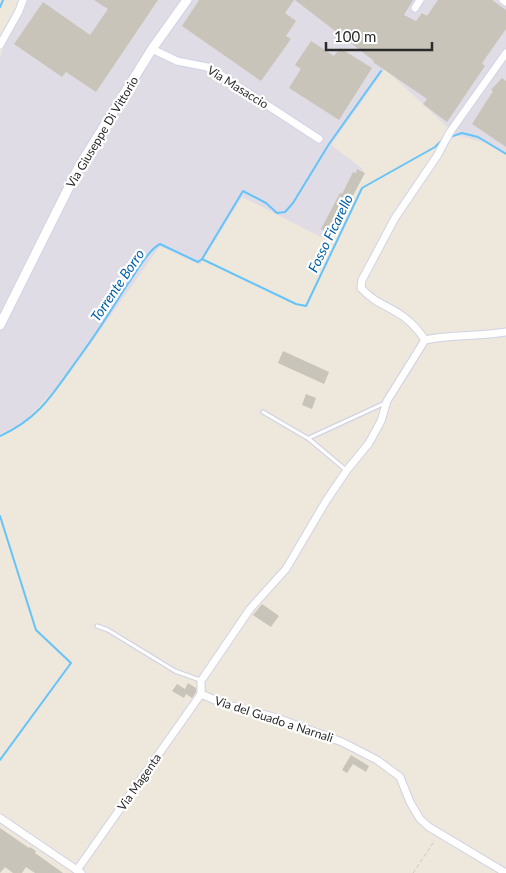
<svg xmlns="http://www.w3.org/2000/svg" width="506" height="873" viewBox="0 0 506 873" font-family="Lato,sans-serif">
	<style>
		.industrial { fill: #e0dce5 }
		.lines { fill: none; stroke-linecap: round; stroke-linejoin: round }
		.stream { stroke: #64c4fa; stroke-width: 2 }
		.building { fill: #c9c4ba }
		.service-casing { stroke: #d0d2e5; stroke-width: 5.5 }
		.minor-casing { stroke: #d0d2e5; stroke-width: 9 }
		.tertiary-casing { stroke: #d0d2e5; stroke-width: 11 }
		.path { stroke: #c8c8c8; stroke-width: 1; stroke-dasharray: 4 2.5; stroke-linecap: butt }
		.service { stroke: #fff; stroke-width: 3 }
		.minor { stroke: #fff; stroke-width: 7 }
		.tertiary { stroke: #fff; stroke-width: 9 }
		.labels { text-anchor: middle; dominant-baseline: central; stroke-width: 4.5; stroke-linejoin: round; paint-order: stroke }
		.street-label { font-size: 12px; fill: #2a2a2a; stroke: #fff }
		.water-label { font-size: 14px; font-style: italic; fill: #005fa8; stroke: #fff }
	</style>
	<rect width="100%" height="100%" fill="#eee7db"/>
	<!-- industrial -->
	<path class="industrial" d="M20 0H506V154L486 143 456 135 385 69 331 145 363 169 325 239 242 197 200 265 160 246 70 373 23 423 0 434V57Z"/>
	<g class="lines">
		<!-- stream -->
		<g class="stream">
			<path d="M0 7 3 0"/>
			<path d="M450 137 462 133 478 137 506 154"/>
			<path d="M202 259 296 304 306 306 362 188 435 147 443 139"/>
			<path d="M0 436C41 418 55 390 80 356 97 333 112 309 127 285 136 273 148 250 160 244L198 262 202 259 243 191 266 203 277 213 285 212 293 203 329 144 381 71"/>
			<path d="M0 516 36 630 71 663 0 760"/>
		</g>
	</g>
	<!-- building -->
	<g class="building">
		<path d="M94 0H158L96 92 66 72 62 77 14 44 43 2 90 35 108 9Z"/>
		<path d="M199 0H294L285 13 296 21 286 36 291 39 261 81 182 26Z"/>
		<path d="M295 0H413L404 15 416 21 422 13 427 16 438 0H492L506 10V29L482 63 485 66 447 122 423 104 427 99 373 62 374 61Z"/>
		<path d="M311 41 334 56 340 48 372 68 339 120 289 88 301 69 295 65Z"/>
		<path d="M502 78 506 81V147L472 124 493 91 491 90Z"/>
		<path d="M357 169 365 173 332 235 321 229 340 193 342 194 353 172 356 173Z"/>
		<path d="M283 351 329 372 324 384 278 363Z"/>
		<path d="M306 394 316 398 312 409 302 405Z"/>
		<path d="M262 604 279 616 271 627 253 615Z"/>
		<path d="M188 683 196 688V692L192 698 186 694 184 698 172 691 177 684 185 689Z"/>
		<path d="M351 755 369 766 366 772 353 764 347 773 342 770Z"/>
		<path d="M0 828 29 848 30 847 36 851 35 853 63 873H35L26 867 22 873H13L5 867 0 873Z"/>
	</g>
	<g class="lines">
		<defs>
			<g id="service">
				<path d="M263 412 309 439 346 470"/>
				<path d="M309 438 385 403"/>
				<path d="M97 626 108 630 175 671 200 680"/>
			</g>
			<g id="minor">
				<path d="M503 0 506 2"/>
				<path d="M415 8 420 0"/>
				<path d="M0 45 19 11 23 0"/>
				<path d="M152 49 177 61 207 67 215 71 319 139"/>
				<path d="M425 340C452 334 479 337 506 332"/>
				<path d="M201 694V681L250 609 286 569 326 501 347 470 369 443 381 421 387 401 425 340C419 331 412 323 404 317 389 306 374 303 361 288L362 280 395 218 437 156 450 132 506 53"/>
				<path d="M201 694 224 704 277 718 342 742 377 760 400 777 410 802 420 819 429 827 506 873"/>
				<path d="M0 818 81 873"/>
				<path d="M77 870 201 694"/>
			</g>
			<path id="tertiary" d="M0 325 80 165 152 49 187 0"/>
		</defs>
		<!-- service casing -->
		<use href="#service" class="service-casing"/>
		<!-- minor casing -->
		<use href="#minor" class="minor-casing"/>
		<!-- tertiary casing -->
		<use href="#tertiary" class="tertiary-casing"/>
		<!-- path -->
		<path class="path" d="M413 873 435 840"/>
		<!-- service -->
		<use href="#service" class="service"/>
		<!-- minor -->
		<use href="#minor" class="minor"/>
		<!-- tertiary -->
		<use href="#tertiary" class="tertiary"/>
	</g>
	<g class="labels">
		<!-- street labels -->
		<g class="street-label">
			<text transform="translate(238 87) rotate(32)">Via Masaccio</text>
			<text transform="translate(102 132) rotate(-59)">Via Giuseppe Di Vittorio</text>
			<text transform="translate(274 719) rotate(18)">Via del Guado a Narnali</text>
			<text transform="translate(139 782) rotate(-55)">Via Magenta</text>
		</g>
		<!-- water labels -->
		<g class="water-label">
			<text transform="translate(330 233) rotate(-64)">Fosso Ficarello</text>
			<text transform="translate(117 285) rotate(-56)">Torrente Borro</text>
		</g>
	</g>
	<!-- scale -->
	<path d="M326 42v8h106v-8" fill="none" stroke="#2a2a2a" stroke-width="2.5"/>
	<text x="334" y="42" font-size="15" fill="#2a2a2a" stroke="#ffffff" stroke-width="4" paint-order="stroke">100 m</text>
</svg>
